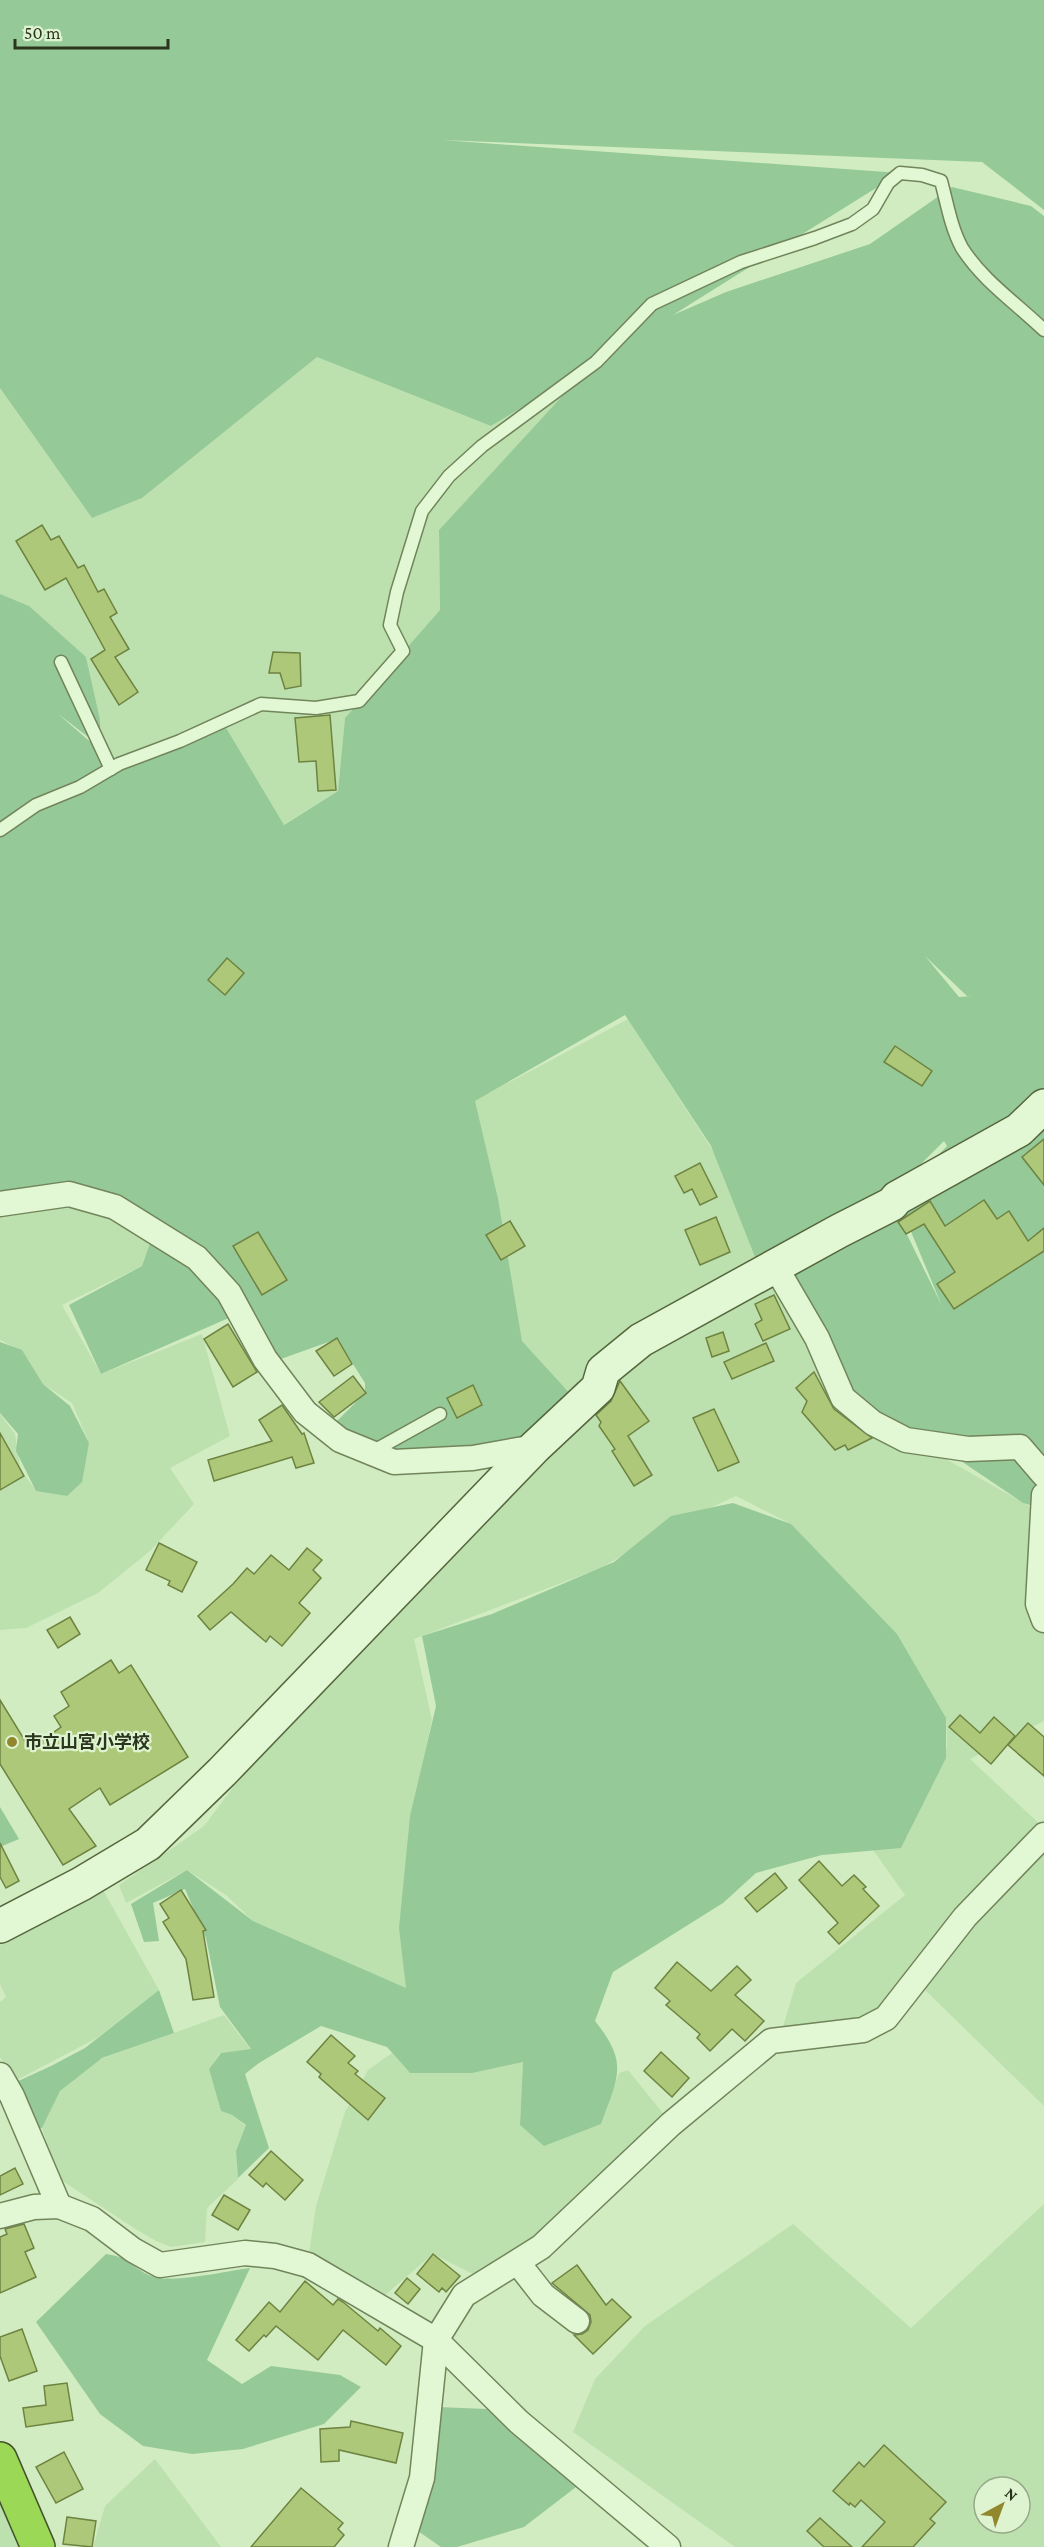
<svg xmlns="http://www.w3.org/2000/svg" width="1044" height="2547" viewBox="0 0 1044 2547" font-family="'Crimson Pro','Noto Sans JP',serif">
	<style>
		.farmland { fill: #bce1af; fill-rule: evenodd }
		.green { fill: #96c998; fill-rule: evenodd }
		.building { fill: #aec879; stroke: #6e8341; stroke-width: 1.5 }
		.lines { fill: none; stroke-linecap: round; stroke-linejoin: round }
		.lane-casing { stroke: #71845a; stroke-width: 15 }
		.street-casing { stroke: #71845a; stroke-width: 27 }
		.secondary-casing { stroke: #55663d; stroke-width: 36 }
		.highway-casing { stroke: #44522e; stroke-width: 36 }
		.lane { stroke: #e2f7d4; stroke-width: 12 }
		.street { stroke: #e2f7d4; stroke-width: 24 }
		.secondary { stroke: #e2f7d4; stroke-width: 33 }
		.highway { stroke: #9ad855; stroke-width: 33 }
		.poi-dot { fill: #91872c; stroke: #def4d1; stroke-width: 2 }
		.labels { text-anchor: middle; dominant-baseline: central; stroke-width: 4.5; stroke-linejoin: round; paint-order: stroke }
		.poi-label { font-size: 18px; font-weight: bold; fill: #2b351d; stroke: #def4d1; text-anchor: start }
	</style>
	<rect width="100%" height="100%" fill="#d2ecc1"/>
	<!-- farmland -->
	<g class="farmland">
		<path d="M315 356 491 426 597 359 439 530 440 610 345 718 338 791 283 825 219 716 109 770 86 657 0 598V388L92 518 142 498Z"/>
		<path d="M628 1019 715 1154 788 1288 912 1440 1029 1506 1044 1512V1721L970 1759 1044 1828V2106L922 1987 832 2034 782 2030 796 1983 905 1895 873 1850 907 1837 947 1746 946 1718 791 1524 736 1496 675 1524 601 1568 414 1639 432 1720 408 1834 406 1989 253 1921 226 1895 187 1870 126 1903 119 1885 204 1826 261 1750 404 1608 492 1485 581 1405 522 1341 474 1101Z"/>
		<path d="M69 1194 154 1235 142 1266 62 1305 101 1374 202 1334 230 1436 170 1468 194 1504 150 1551 98 1593 26 1628 0 1630V1414L15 1434 21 1471 36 1490 67 1496 89 1443 72 1403 43 1384 23 1352 0 1340V1204Z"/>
		<path d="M103 1890 159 1990 97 2038 15 2081 0 2057V2002L6 1997 0 1984V1945Z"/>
		<path d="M224 2015 251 2050 220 2053 209 2069 221 2111 232 2115 246 2126 236 2151 238 2179 207 2208 205 2242 171 2247 156 2241 134 2228 58 2178 42 2128 60 2091 95 2061Z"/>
		<path d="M392 2053 408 2071 523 2062 520 2125 601 2124 619 2073 628 2070 666 2117 545 2236 479 2277 433 2254 383 2297 309 2254 316 2206 345 2112 368 2070Z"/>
		<path d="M1044 2204V2547H735L573 2432 595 2379 645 2326 793 2224 911 2328ZM984 2487H1020V2523H984Z"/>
		<path d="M155 2459 221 2547H93L105 2506Z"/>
		<path d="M0 2499 20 2547H0Z"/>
	</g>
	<!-- green -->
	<g class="green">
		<path d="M0 0H1044V210L982 162 442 140 900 173 673 315 726 292 870 244 952 187 1031 206 1044 216V1509L1023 1503 930 1440 864 1410 821 1346 786 1260 892 1204 942 1306 897 1198 947 1146 944 1141 884 1201 759 1267 711 1146 625 1015 475 1101 498 1199 522 1341 576 1400 535 1447 423 1460 330 1428 365 1393V1383L337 1339 278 1360 240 1313 101 1374 69 1305 142 1266 154 1232 119 1206 0 1202V594L29 606 86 657 100 720 101 747 57 713 117 765 180 741 219 716 284 825 338 791 345 718 440 610 439 530 590 366 491 426 317 357 142 498 92 518 0 388ZM925 956 967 996H972L959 997Z"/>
		<path d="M0 1342 22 1350 43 1384 70 1406 89 1443 82 1482 67 1496 36 1491 16 1451 18 1434 0 1413Z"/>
		<path d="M733 1503 791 1524 897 1634 946 1718V1758L901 1848 822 1855 756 1873 723 1903 613 1972 595 2021C629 2063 618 2077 601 2124L544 2146 520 2125 523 2062 472 2073H410L387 2047 321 2026 259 2063 245 2074 269 2148 238 2178 236 2151 246 2125 232 2115 221 2111 209 2069 221 2053 251 2049 220 2007 206 1938 185 1889 153 1903 159 1941 144 1942 131 1904 187 1870 253 1921 406 1988 399 1928 410 1816 436 1706 422 1636 492 1614 614 1562 671 1516Z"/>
		<path d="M0 1807 19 1839 0 1847Z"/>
		<path d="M159 1990 174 2033 102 2058 60 2091 42 2128 34 2129 14 2083 51 2066 85 2048Z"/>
		<path d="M106 2254C130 2257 132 2268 151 2276 171 2284 227 2271 250 2268L207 2360 242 2384 271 2366 340 2375 361 2387 324 2424 243 2449 192 2454 143 2446 100 2414 36 2322Z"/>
		<path d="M438 2407 487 2409 576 2487 524 2527 457 2547H441L415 2529Z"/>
	</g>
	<!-- building -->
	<g class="building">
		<path d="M42 525 51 540 59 536 78 568 84 565 98 592 104 589 117 613 110 617 129 649 115 657 138 692 119 705 91 659 105 650 66 578 45 590 16 541Z"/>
		<path d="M273 652 300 653 301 686 285 689 280 673H269Z"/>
		<path d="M330 715 336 790 318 791 316 761 299 762 295 718Z"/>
		<path d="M227 958 244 973 225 995 208 980Z"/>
		<path d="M895 1046 932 1071 922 1086 884 1062Z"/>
		<path d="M1044 1139V1185L1022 1157Z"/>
		<path d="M700 1163 717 1197 700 1205 692 1189 684 1193 675 1176Z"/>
		<path d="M984 1200 997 1219 1009 1211 1028 1241 1044 1228V1251L954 1309 937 1284 955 1272 924 1224 906 1234 898 1222 930 1201 945 1226Z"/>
		<path d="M716 1217 730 1252 700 1265 685 1230Z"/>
		<path d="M510 1221 525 1246 501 1260 486 1235Z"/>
		<path d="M258 1232 287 1280 262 1295 233 1246Z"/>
		<path d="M774 1295 790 1329 763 1341 755 1324 762 1320 755 1304Z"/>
		<path d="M228 1324 257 1372 233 1387 204 1339Z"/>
		<path d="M723 1332 729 1351 712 1357 706 1338Z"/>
		<path d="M337 1338 352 1364 334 1376 316 1351Z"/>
		<path d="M766 1343 774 1361 732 1379 724 1362Z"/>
		<path d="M814 1372 834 1409 872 1438 848 1450 845 1445 835 1450 802 1412 807 1401 796 1388Z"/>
		<path d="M353 1376 366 1393 334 1417 319 1402Z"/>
		<path d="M620 1381 649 1421 628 1436 652 1475 634 1486 612 1451 615 1449 599 1426 601 1422 596 1415 611 1401Z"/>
		<path d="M473 1385 482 1405 457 1418 447 1398Z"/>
		<path d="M282 1405 302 1434 304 1433 314 1463 296 1468 292 1457 214 1481 208 1460 272 1441 259 1420Z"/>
		<path d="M714 1409 739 1462 718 1471 693 1418Z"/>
		<path d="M0 1433 24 1476 0 1490Z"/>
		<path d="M159 1543 197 1562 182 1592 168 1585 170 1581 146 1570Z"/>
		<path d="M307 1548 322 1560 313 1570 321 1578 299 1603 310 1613 282 1646 270 1636 266 1642 231 1612 210 1630 198 1616 233 1584 247 1568 254 1574 271 1555 289 1570Z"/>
		<path d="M70 1617 80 1634 58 1648 47 1630Z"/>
		<path d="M111 1660 119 1673 131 1665 188 1757 110 1805 100 1788 69 1809 96 1846 63 1865 0 1764V1700L30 1749 61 1727 54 1716 69 1706 61 1692Z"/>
		<path d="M960 1715 980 1733 994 1717 1015 1736 991 1764 949 1727Z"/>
		<path d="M1028 1723 1044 1737V1776L1008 1745Z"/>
		<path d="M0 1843 19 1881 6 1888 0 1877Z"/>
		<path d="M819 1861 842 1886 854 1875 866 1887 863 1889 879 1906 839 1944 828 1932 838 1923 799 1880Z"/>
		<path d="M775 1873 787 1888 757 1912 745 1898Z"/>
		<path d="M181 1890 206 1930 203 1931 214 1997 193 2000 186 1959 163 1922 169 1918 160 1904Z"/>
		<path d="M677 1962 711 1991 737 1966 751 1980 735 1995 764 2021 745 2041 732 2029 710 2051 697 2038 700 2034 666 2005 670 2001 655 1988Z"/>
		<path d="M331 2035 355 2056 348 2063 358 2071 355 2074 385 2098 368 2120 319 2077 321 2074 307 2062Z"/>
		<path d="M661 2052 689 2078 672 2097 644 2071Z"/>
		<path d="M271 2151 303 2180 285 2200 266 2183 263 2187 249 2175Z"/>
		<path d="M15 2168 23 2184 0 2195V2176Z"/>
		<path d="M224 2195 250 2210 238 2230 212 2215Z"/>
		<path d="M24 2224 34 2248 25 2252 36 2277 0 2293V2237L7 2234 5 2229Z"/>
		<path d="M433 2254 460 2276 446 2292 442 2288 439 2292 417 2274Z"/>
		<path d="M577 2265 606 2305 612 2299 631 2317 593 2354 574 2335 582 2334 588 2330 591 2322 590 2315 552 2283Z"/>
		<path d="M407 2278 420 2289 408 2304 395 2293Z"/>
		<path d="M305 2281 333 2305 338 2299 343 2302 378 2331 380 2328 401 2346 386 2365 343 2330 318 2360 276 2326 266 2337 264 2335 249 2351 236 2340 269 2302 280 2312Z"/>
		<path d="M22 2329 37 2371 9 2381 0 2356V2337Z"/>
		<path d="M67 2383 73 2420 26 2427 23 2408 46 2405 44 2386Z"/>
		<path d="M351 2421 403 2433 396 2463 339 2450V2461L321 2462 320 2429 350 2427Z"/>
		<path d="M884 2445 946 2502 930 2519 935 2523 913 2547H862L885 2522 861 2500 855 2507 850 2503 849 2505 833 2491 859 2462 864 2467Z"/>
		<path d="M64 2452 83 2489 56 2503 36 2467Z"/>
		<path d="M301 2488 343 2523 338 2529 344 2535 334 2547H251Z"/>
		<path d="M67 2517 96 2521 92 2547 63 2544Z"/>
		<path d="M820 2518 852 2547H824L807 2531Z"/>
	</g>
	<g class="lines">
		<defs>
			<g id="lane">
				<path d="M61 662 111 769"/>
				<path d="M0 830 36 805 80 787 119 764 180 741 261 704 316 708 359 701 403 651 390 625 397 592 422 511 449 476 482 446 596 362 652 304 741 262 815 238 852 224 873 209 888 183 900 173 922 175 941 181C947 203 951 228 962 248 983 281 1016 303 1044 330"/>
				<path d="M370 1453 440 1414"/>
			</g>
			<g id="street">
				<path d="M0 1204 69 1194 115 1207 197 1258 229 1293 265 1359 305 1412 340 1440 394 1462 473 1458 535 1447"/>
				<path d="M775 1266 817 1338 843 1398 873 1423 906 1440 968 1449 1020 1447 1044 1475"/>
				<path d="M1044 1495 1038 1604 1044 1620"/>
				<path d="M0 2075 12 2096 59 2206"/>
				<path d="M0 2216 34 2207 59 2206 92 2219 133 2250 160 2265 245 2253 275 2256 308 2265 436 2340 519 2422 668 2547"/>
				<path d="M518 2263 543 2295 577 2321"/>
				<path d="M401 2547 422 2478 436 2340 464 2295 541 2247 671 2124 771 2041 863 2030 886 2018 965 1917 1044 1835"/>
			</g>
			<path id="secondary" d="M0 1926 81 1884 148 1844 222 1772 535 1447 598 1388 603 1371 641 1340 839 1231 892 1204 897 1198 1019 1130 1044 1106"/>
			<path id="highway" d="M0 2459 38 2547"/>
		</defs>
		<!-- lane casing -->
		<use href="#lane" class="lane-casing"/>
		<!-- street casing -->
		<use href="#street" class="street-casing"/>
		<!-- secondary casing -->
		<use href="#secondary" class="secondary-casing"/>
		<!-- highway casing -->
		<use href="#highway" class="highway-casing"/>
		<!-- lane -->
		<use href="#lane" class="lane"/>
		<!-- street -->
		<use href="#street" class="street"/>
		<!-- secondary -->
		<use href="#secondary" class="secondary"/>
		<!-- highway -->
		<use href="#highway" class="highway"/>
	</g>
	<!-- markers -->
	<circle class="poi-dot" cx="12" cy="1742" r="6"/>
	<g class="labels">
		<!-- poi labels -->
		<g class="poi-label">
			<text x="24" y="1742">市立山宮小学校</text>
		</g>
	</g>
	<!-- north arrow -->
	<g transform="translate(1002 2505) rotate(41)"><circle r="28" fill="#def4d1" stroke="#96a889" stroke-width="1.5"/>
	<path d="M0-4.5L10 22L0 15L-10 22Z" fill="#91872c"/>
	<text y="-9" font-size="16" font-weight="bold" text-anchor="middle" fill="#2b351d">N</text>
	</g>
	<!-- scale -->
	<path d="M15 39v9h153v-9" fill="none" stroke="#2b351d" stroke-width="3"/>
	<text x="24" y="39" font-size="18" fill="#2b351d" stroke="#def4d1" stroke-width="4.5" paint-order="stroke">50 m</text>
</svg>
